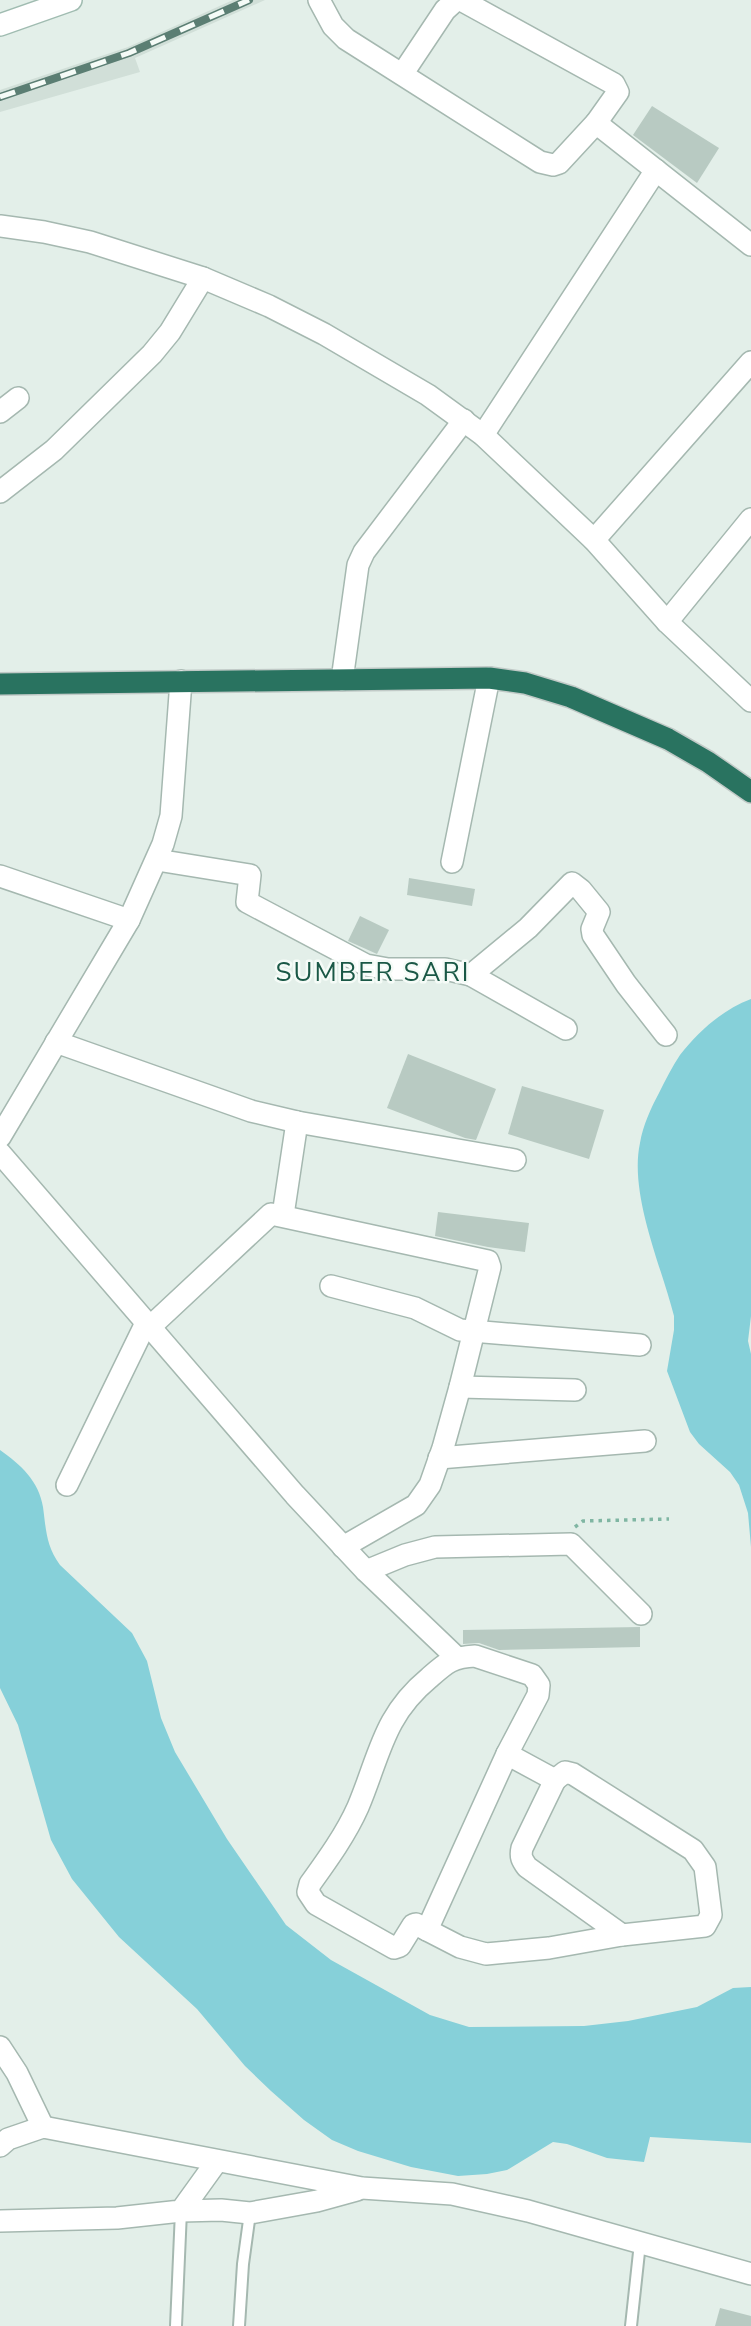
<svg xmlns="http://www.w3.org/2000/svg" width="751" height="2326" viewBox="0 0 751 2326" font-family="'Nunito Sans',sans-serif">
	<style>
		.built { fill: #d1dfd8 }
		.water { fill: #86d0d9 }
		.building { fill: #b8cac2 }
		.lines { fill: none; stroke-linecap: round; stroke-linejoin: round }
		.lane-casing { stroke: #a5b8b0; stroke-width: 14 }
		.street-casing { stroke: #a5b8b0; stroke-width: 24 }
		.secondary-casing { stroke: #a0bcb1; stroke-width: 24 }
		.highway-casing { stroke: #c1cac7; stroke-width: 24 }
		.path { stroke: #80b6a3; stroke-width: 3.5; stroke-dasharray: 3.5 5; stroke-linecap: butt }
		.lane { stroke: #fff; stroke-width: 10 }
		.street { stroke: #fff; stroke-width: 21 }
		.secondary { stroke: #fff; stroke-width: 21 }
		.highway { stroke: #297360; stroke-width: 21 }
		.rail-casing { stroke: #5b7e73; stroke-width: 8 }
		.rail { stroke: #f5fbf7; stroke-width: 5; stroke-dasharray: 16; stroke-linecap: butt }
		.labels { text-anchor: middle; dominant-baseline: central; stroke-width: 5; stroke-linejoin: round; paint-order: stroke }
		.quarter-label { font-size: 26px; letter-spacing: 2px; fill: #1a5846; stroke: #f5fbf7 }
	</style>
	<rect width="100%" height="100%" fill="#e3efe9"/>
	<!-- built -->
	<path class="built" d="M233 0H265L135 58 140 72 0 112V90L128 47Z"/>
	<!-- water -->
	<g class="water">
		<path d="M751 999V1316L748 1341 751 1354V1547L748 1513 739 1485 730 1472 699 1444 690 1432 667 1371 674 1330V1316C661 1265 629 1194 640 1143 643 1125 651 1108 659 1093 666 1079 672 1067 680 1055 699 1031 722 1010 751 999Z"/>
		<path d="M0 1450C20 1464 39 1481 43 1507 46 1529 46 1546 60 1565L132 1633 147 1661 161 1718 175 1752 227 1839 286 1925 331 1960 430 2015 469 2027 584 2026 628 2021 697 2007 733 1988 751 1987V2143L650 2137 644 2162 607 2158 567 2144 553 2142 507 2170 487 2174 458 2176 411 2167 358 2151 332 2140 304 2120 271 2091 245 2066 197 2009 119 1937 72 1879 51 1840 18 1725 0 1688Z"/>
	</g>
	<!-- building -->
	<g class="building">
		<path d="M652 106 719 148 697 183 633 135Z"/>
		<path d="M409 878 475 889 472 906 407 895Z"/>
		<path d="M360 916 389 930 377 954 348 941Z"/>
		<path d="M408 1054 496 1089 476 1140 465 1138 387 1108Z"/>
		<path d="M522 1086 604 1110 589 1159 508 1134Z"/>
		<path d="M438 1212 529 1223 525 1252 488 1247 435 1236Z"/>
		<path d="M640 1627V1647L499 1650 479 1643 463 1644V1630Z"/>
		<path d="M720 2308 751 2316V2326H715Z"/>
	</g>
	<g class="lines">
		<defs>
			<g id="lane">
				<path d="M176 2326 181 2211"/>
				<path d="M239 2326 243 2264 250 2213"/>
				<path d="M631 2326 640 2243"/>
			</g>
			<g id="street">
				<path d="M319 0 333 26 346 39 540 162 553 165 559 163 596 123 751 245"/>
				<path d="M461 0 614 84 618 92 596 123"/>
				<path d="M403 73 445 10 456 0"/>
				<path d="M0 226 44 232 90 242 203 278 269 306 324 334 428 395 483 435 594 540 667 622 751 701"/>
				<path d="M0 412 18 398"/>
				<path d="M483 435 656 170"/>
				<path d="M0 492 54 450 152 354 170 332 203 278"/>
				<path d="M594 540 751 362"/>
				<path d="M667 622 751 519"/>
				<path d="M342 680 358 565 364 552 464 420"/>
				<path d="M157 860 250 875 247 902 366 965 388 969H445L471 975 528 928 572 883 581 890 599 912 592 929 593 935 626 984 666 1035"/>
				<path d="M452 862 489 678"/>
				<path d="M0 876 129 920"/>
				<path d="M471 975 566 1029"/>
				<path d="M56 1042 251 1111 297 1122 515 1160"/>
				<path d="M0 1137 129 920 163 844 171 816 181 681"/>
				<path d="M0 1153 295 1495 366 1571 456 1657"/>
				<path d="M283 1215 297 1122"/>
				<path d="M331 1286 415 1308 460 1330 640 1345"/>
				<path d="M150 1327 271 1214 488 1261 490 1267 460 1387 443 1448 430 1485 416 1505 343 1547"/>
				<path d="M460 1387 575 1390"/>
				<path d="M439 1458 645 1441"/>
				<path d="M67 1485 146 1323"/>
				<path d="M366 1571 405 1555 435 1547 571 1544 641 1614"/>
				<path d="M475 1656 532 1675 539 1685 538 1695 507 1754 427 1930 416 1924 413 1925 400 1946 394 1948 316 1904 308 1892 310 1884C328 1859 346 1834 358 1807 380 1755 383 1716 429 1678 446 1663 452 1657 475 1656Z"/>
				<path d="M507 1754 555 1780 522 1848C520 1857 522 1860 527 1867L622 1935"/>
				<path d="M427 1930 460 1947 486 1954 549 1948 622 1935 705 1926 711 1915 705 1867 693 1850 573 1774 565 1772 555 1780"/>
				<path d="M0 2047 17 2073 43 2127"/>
				<path d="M0 2146 8 2139 43 2127 362 2188 452 2194 528 2211 751 2274"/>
				<path d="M181 2211 221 2210 250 2213 317 2201 357 2190"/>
				<path d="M0 2221 117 2218 181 2211 217 2161"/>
			</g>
			<path id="secondary" d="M0 25 71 0"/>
			<path id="highway" d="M0 684 489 678 525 683 571 697 668 739 708 762 751 792"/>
		</defs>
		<!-- lane casing -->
		<use href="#lane" class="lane-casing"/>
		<!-- street casing -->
		<use href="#street" class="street-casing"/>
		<!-- secondary casing -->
		<use href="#secondary" class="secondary-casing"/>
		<!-- highway casing -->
		<use href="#highway" class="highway-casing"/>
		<!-- path -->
		<path class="path" d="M575 1527 583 1521 669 1519"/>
		<!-- lane -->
		<use href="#lane" class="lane"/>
		<!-- street -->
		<use href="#street" class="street"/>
		<!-- secondary -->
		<use href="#secondary" class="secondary"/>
		<!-- highway -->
		<use href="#highway" class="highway"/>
		<defs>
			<path id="rail" d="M0 97 129 53 249 0"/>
		</defs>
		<!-- rail casing -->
		<use href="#rail" class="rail-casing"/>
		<!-- rail -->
		<use href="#rail" class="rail"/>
	</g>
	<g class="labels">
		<!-- quarter labels -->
		<g class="quarter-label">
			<text x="373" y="972">SUMBER SARI</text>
		</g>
	</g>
</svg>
